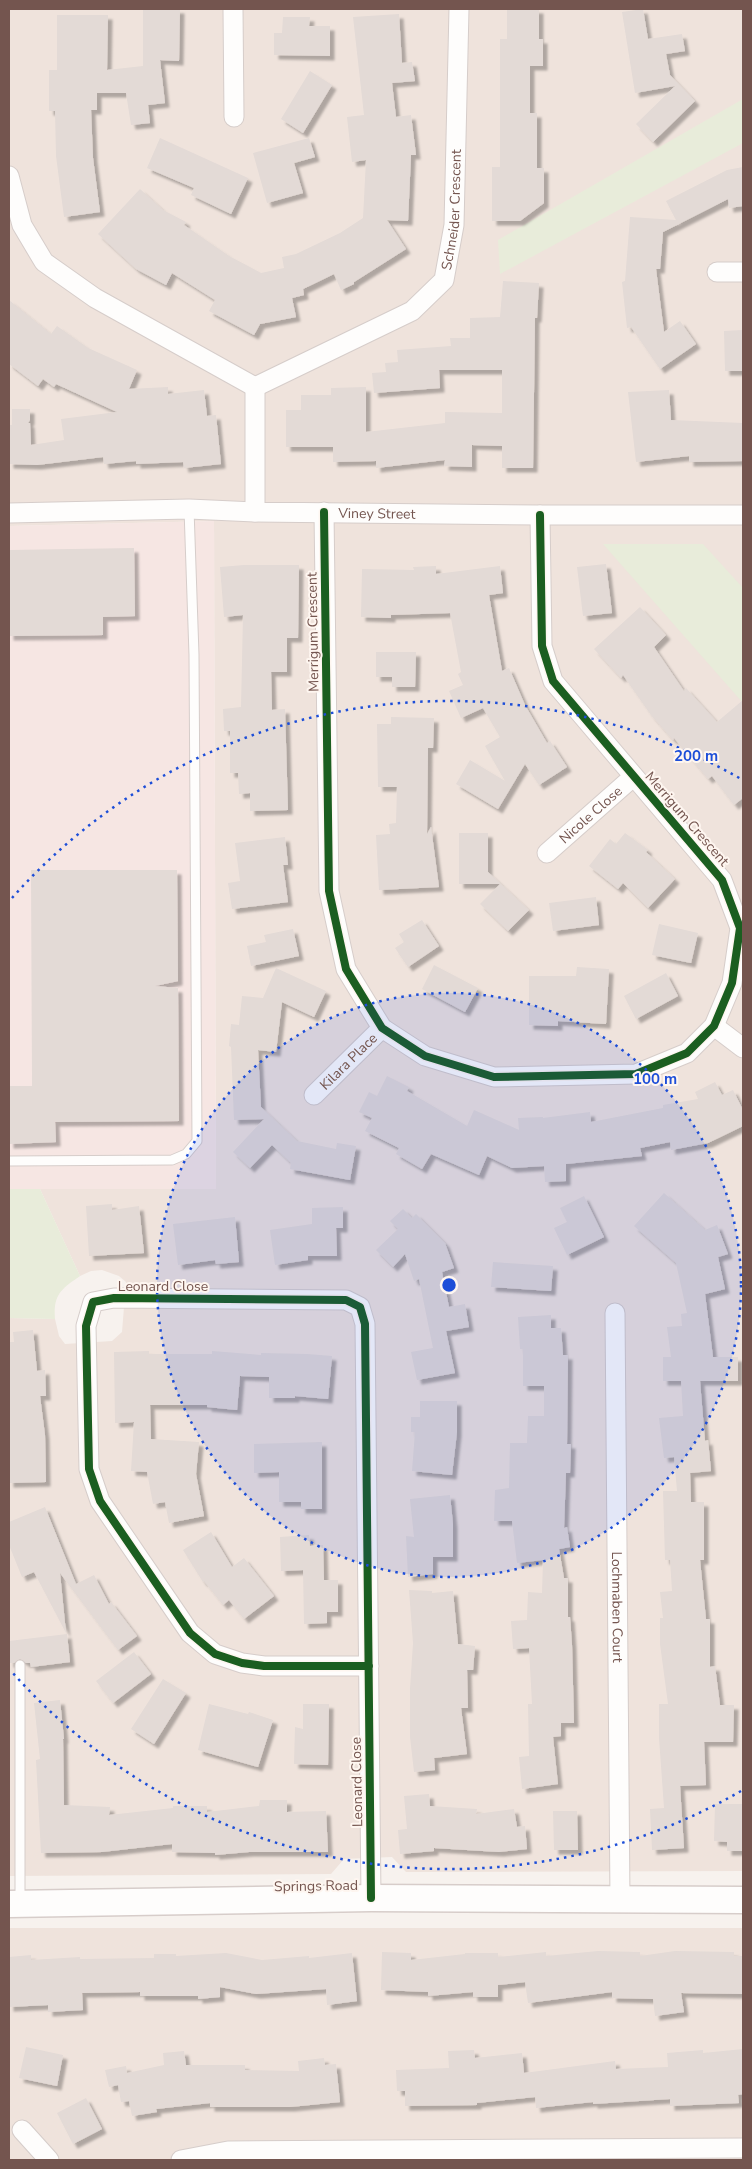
<svg xmlns="http://www.w3.org/2000/svg" width="752" height="2169" viewBox="0 0 752 2169" font-family="'Nunito Sans',sans-serif">
	<style>
		.residential { fill: #efe3dc }
		.commercial { fill: #f6e6e3 }
		.green { fill: #e8ecda }
		.building { fill: #e3dad6; filter: url(#shadow) }
		.lines { fill: none; stroke-linecap: round; stroke-linejoin: round }
		.service-casing { stroke: #d6cdca; stroke-width: 11 }
		.minor-casing { stroke: #d6cdca; stroke-width: 21 }
		.secondary-casing { stroke: #d7cdca; stroke-width: 29 }
		.service { stroke: #fefdfc; stroke-width: 9 }
		.minor { stroke: #fefdfc; stroke-width: 19 }
		.secondary { stroke: #fefdfc; stroke-width: 26 }
		.cycleway-casing { stroke: #fef6f0; stroke-width: 11 }
		.cycleway { stroke: #1b5e20; stroke-width: 8 }
		.ring { fill: none; stroke: #1d4ed8; stroke-width: 2.5; stroke-dasharray: 2.5 5 }
		.labels { text-anchor: middle; dominant-baseline: central; stroke-width: 4; stroke-linejoin: round; paint-order: stroke }
		.street-label { font-size: 14px; fill: #74554f; stroke: #fef6f0 }
		.centre { fill: #1d4ed8; stroke: #fef6f0; stroke-width: 2.5 }
		.ring-label { font-size: 15px; text-anchor: middle; font-weight: bold; fill: #1d4ed8; stroke: #fef6f0; stroke-width: 4; stroke-linejoin: round; paint-order: stroke }
	</style>
	<defs>
		<filter id="shadow"><feDropShadow dx="4.5" dy="4.5" stdDeviation="1" flood-color="#0004"/></filter>
	</defs>
	<rect width="100%" height="100%" fill="#f7f2ee"/>
	<!-- residential -->
	<g class="residential">
		<path d="M9 9H743V1871L406 1872 392 1857 344 1859 331 1874 9 1876V1318L55 1319 59 1336 65 1344 112 1341 122 1332 126 1282 119 1276 102 1270 91 1271 80 1276 40 1189H216V1182L214 521 9 526Z"/>
		<rect x="9" y="1928" width="734" height="232"/>
	</g>
	<!-- commercial -->
	<path class="commercial" d="M214 521 216 1189H9V526Z"/>
	<!-- green -->
	<g class="green">
		<path d="M743 99V143L500 274 498 240Z"/>
		<path d="M603 544H703L743 588V703Z"/>
		<path d="M9 1189H40L80 1276C61 1289 53 1295 55 1319L9 1318Z"/>
	</g>
	<!-- building -->
	<g class="building">
		<path d="M143 9H180L179 61 160 60 165 103 148 105 150 123 131 125 126 93H97V110H91L93 158 100 212 64 217 56 156 55 111H49V70H57V15H108L107 70 143 66Z"/>
		<path d="M507 9H539V39H543V66H530V113H537V168H544V203L520 221H492V167H500V39H507Z"/>
		<path d="M643 9 648 39 682 34 685 51 666 54 670 75 695 101 653 142 636 124 675 86 635 93 622 12Z"/>
		<path d="M399 14 402 63 412 62 415 81 392 83 396 117 411 115 416 155H411L408 221 387 220 406 249 354 282V284L341 290 334 274 303 289 304 295 292 298 296 317 260 324 254 335 209 311 215 300 172 273 166 285 136 269 98 234 140 189 163 210 186 222 184 225 229 256 261 273 284 268 282 257 296 254 340 233 363 218 366 160 352 162 347 117 364 115 353 17Z"/>
		<path d="M283 17H310L309 26H330V56L274 55V33H282Z"/>
		<path d="M310 71 332 85 303 133 281 119Z"/>
		<path d="M160 138 248 178 231 214 191 195 194 188 147 168Z"/>
		<path d="M309 138 315 157 294 163 303 193 267 203 253 153Z"/>
		<path d="M743 167V206L729 208 728 199 663 232 660 269H656L664 332 680 321 696 344 660 369 631 327 627 328 622 282 625 281 630 217 676 220 666 201 727 170Z"/>
		<path d="M503 281 539 283 537 318H535L533 468H502V446L472 445V467L444 466 445 460 376 468V461L333 462V447H286V410H301V395H331V388L366 387V432L445 423V412L502 413V370H439L440 388 374 393 372 373 386 372 385 363 398 362 397 350 451 346 450 338H470V318L500 317Z"/>
		<path d="M9 300 51 334 57 326 88 348 137 370 129 389 168 387V394L204 390 207 416 216 415 221 464 184 468 183 462 136 464V461L104 464 103 457 37 465 9 464V425H12V409H30V420L28 423H30L31 445 64 440 61 419 117 412 56 384 54 387 43 379 38 386 9 364Z"/>
		<path d="M743 330V371H725L724 331Z"/>
		<path d="M669 390 671 420 743 423V461L689 462V456L636 462 628 392Z"/>
		<path d="M134 548 135 616 103 617V635L9 636V550Z"/>
		<path d="M606 564 612 613 583 616 577 567Z"/>
		<path d="M244 565H299L298 638H287V672H271L272 710 285 709 288 810 250 811V793L239 794 238 773H230V731H224L223 709 241 707 243 615 224 617 220 567Z"/>
		<path d="M436 566V574L500 566 503 593 489 595 502 671 509 668 525 705 547 743 550 741 567 767 539 785 525 764 498 809 456 784 470 760 505 781 485 746 500 737 483 708 461 718 449 691 463 685 458 674 461 672 450 613 391 615V618L361 617 362 569 414 570 413 567Z"/>
		<path d="M640 607 666 635 654 647 684 691 686 688 717 722 743 700V798L734 805 712 776 708 779 674 738 673 740 651 715 623 675 621 678 594 649Z"/>
		<path d="M376 652H416L415 687H392V677H376Z"/>
		<path d="M391 717 434 718 433 748H428L427 834 431 827 439 887 379 890 376 835 390 834 389 824 396 823 397 787H378L377 724H391Z"/>
		<path d="M459 833H488V872L529 910 508 931 480 904 500 884H459Z"/>
		<path d="M625 833 648 850 646 852 675 879 648 908 623 883 618 889 589 866 610 839 616 844Z"/>
		<path d="M285 837 288 865H283L288 902 232 909 228 883 240 881 235 843Z"/>
		<path d="M31 870H177L178 981 155 986 178 988 179 1121 55 1122 56 1142 9 1144V1086H32Z"/>
		<path d="M596 897 599 925 553 931 549 903Z"/>
		<path d="M422 920 439 946 408 967 395 948 404 942 399 934Z"/>
		<path d="M659 924 698 933 691 963 652 955Z"/>
		<path d="M293 929 299 956 251 966 247 946 266 942 264 935Z"/>
		<path d="M434 965 478 988 465 1012 422 989Z"/>
		<path d="M577 967 609 969 606 1024 558 1021V1026L529 1025V976H576Z"/>
		<path d="M276 968 326 991 314 1017 282 1002 276 1052 258 1050 261 1107 297 1141 336 1149 337 1143 356 1146 350 1180 290 1169 291 1163 272 1145 250 1168 233 1152 264 1119 234 1120 231 1047 229 1046 231 1024 239 1025 242 996 263 998Z"/>
		<path d="M666 973 678 996 636 1019 624 996Z"/>
		<path d="M387 1076 409 1087 407 1091 467 1126 474 1110 519 1130 518 1118 543 1117V1118L590 1112 591 1122 663 1108V1105L698 1099 695 1092 715 1082 722 1095 733 1090 743 1110V1126L708 1143 671 1150 670 1142 640 1148 642 1156 566 1164V1181L545 1182 544 1166 512 1168 487 1156 479 1175 431 1154 422 1169 396 1154 399 1148 365 1131 372 1118 359 1112 369 1092 377 1096Z"/>
		<path d="M664 1193 705 1230 717 1225 728 1254 718 1257 725 1289 705 1294 713 1357H738V1381H700L705 1441 708 1440 711 1471 690 1473 691 1502H704V1560H700L706 1619H710V1667L715 1666 720 1705H734L733 1742H704L706 1785 680 1786 684 1848 652 1850 650 1809 664 1808 659 1738V1704H668L660 1644V1618H663L660 1592 672 1591 670 1560H665L663 1491H677L674 1457 664 1458 659 1418 683 1416 681 1381H663V1357H671L667 1327 682 1326 681 1314 687 1313 676 1263 634 1226Z"/>
		<path d="M584 1196 604 1237 567 1255 554 1228 567 1222 560 1208Z"/>
		<path d="M112 1204V1210L139 1206 144 1253 89 1256 86 1206Z"/>
		<path d="M343 1207V1228H336L337 1256H308V1260L275 1265 270 1230 312 1224V1208Z"/>
		<path d="M403 1209 412 1218 416 1214 445 1243 454 1268 442 1272 449 1307 465 1304 469 1327 446 1331 455 1373 417 1380 411 1352 433 1348 419 1279 414 1281 405 1254 393 1267 376 1250 398 1229 390 1221Z"/>
		<path d="M235 1217 239 1262 216 1264 215 1260 178 1265 173 1224Z"/>
		<path d="M493 1262 553 1266 551 1291 491 1287Z"/>
		<path d="M551 1315V1328H561L563 1355H568L567 1444H571L570 1473H566L564 1528 567 1527 570 1547 559 1549 564 1578H568V1617H570L572 1645 574 1723H561V1736L553 1737 558 1784 522 1789 519 1757 529 1756 528 1704H532L529 1648 513 1649 511 1621 527 1620 528 1592 542 1593 543 1560 517 1563 512 1521H494L495 1490 509 1488 510 1443H527L528 1416H544V1386H523V1349H520L518 1317Z"/>
		<path d="M33 1330 37 1371 45 1370 46 1396H40L45 1435 46 1482 9 1483V1342H14L13 1332Z"/>
		<path d="M149 1351V1354H212V1351L261 1355V1353L307 1354 332 1356 328 1399 295 1396V1398H269V1377L240 1376 237 1410 207 1407V1405H150L151 1439 199 1442 196 1474 204 1516 169 1523 165 1502 153 1504 147 1472 131 1471 134 1422 115 1423 114 1352Z"/>
		<path d="M420 1401H457V1432L452 1475 412 1471 415 1432H411V1417H420Z"/>
		<path d="M322 1442V1509H301V1502H279V1472L254 1473V1444Z"/>
		<path d="M450 1495 453 1524V1557H433V1574L408 1577 406 1536 414 1537 410 1499Z"/>
		<path d="M45 1507 76 1584 94 1575 109 1604 111 1602 137 1636 118 1650 60 1573 66 1633 34 1572 22 1577 9 1545V1522Z"/>
		<path d="M211 1532 232 1567 244 1558 274 1596 244 1619 229 1600 223 1605 204 1581 203 1582 183 1550Z"/>
		<path d="M309 1535 310 1546 323 1545 324 1580H338V1612H327V1623L304 1624 303 1570 281 1571 280 1537Z"/>
		<path d="M409 1590 432 1591V1593L453 1591 458 1644 475 1646 473 1670H467L468 1708H461L467 1754 434 1758 435 1770 414 1772 410 1737V1689L413 1643Z"/>
		<path d="M67 1634 70 1662 31 1667 30 1663H26L20 1659 14 1663H9V1641Z"/>
		<path d="M134 1652 151 1674 113 1703 96 1681Z"/>
		<path d="M163 1679 186 1693 154 1744 131 1729Z"/>
		<path d="M60 1700 64 1739H63L64 1805 110 1807 109 1815 173 1808V1806H207V1812L259 1806 260 1800H287V1812L326 1811 328 1852H249L215 1855V1853L172 1852V1844L102 1852 41 1853 36 1760 40 1759 34 1703Z"/>
		<path d="M209 1704 248 1714 249 1712 273 1720 258 1767 198 1750Z"/>
		<path d="M303 1704H329L328 1765 294 1764 295 1727 303 1729Z"/>
		<path d="M429 1794 430 1806 477 1809 476 1814 514 1809 517 1827 525 1826 527 1849 499 1852 434 1848V1851L400 1854 398 1830 407 1829 404 1796Z"/>
		<path d="M715 1804H743V1851H727V1842L714 1841Z"/>
		<path d="M553 1811H577L578 1850H554Z"/>
		<path d="M598 1951 640 1952V1956L675 1951 734 1952V1956H743V1994L681 1993 684 2012 655 2016 653 1999 612 1998V1992L528 2003 525 1982 498 1985V1997H473V1992L428 1996V1992L381 1990 382 1952 411 1953V1960L465 1954V1953H498V1957L546 1952V1956Z"/>
		<path d="M226 1953 262 1960 309 1956V1958L352 1953 357 2001 327 2005 326 1989 256 1994 220 1987V1997L198 1999V1996H140V1992L82 1993 83 2010 48 2012V2005L9 2007V1957L31 1955V1960L80 1957V1959L154 1958V1954H176V1956Z"/>
		<path d="M26 2047 63 2055 57 2086 19 2078Z"/>
		<path d="M743 2049V2094L738 2095 739 2103 670 2106V2099L593 2104V2102L536 2108 535 2097 477 2103V2105L405 2106V2091H397L396 2070 449 2068 448 2051 474 2050 475 2058 522 2053 524 2073 615 2061 616 2069 668 2067 667 2053 703 2050V2053Z"/>
		<path d="M184 2051 186 2065H245V2070L299 2071 298 2061 324 2058 325 2065 336 2064 340 2102 290 2107H210V2103L156 2109 157 2112 132 2116 129 2101 121 2102 118 2085 109 2087 105 2070 126 2066 127 2073 164 2065 163 2053Z"/>
		<path d="M86 2098 102 2129 73 2144 57 2113Z"/>
	</g>
	<g class="lines">
		<defs>
			<g id="service">
				<path d="M9 1161 172 1160 186 1154 197 1141 194 655 189 509"/>
				<path d="M20 1665V1902"/>
			</g>
			<g id="minor">
				<path d="M233 9 234 117"/>
				<path d="M9 176 22 225 44 262 95 298 255 387"/>
				<path d="M717 272H743"/>
				<path id="s1" d="M255 387 412 311 444 280 454 225 459 9"/>
				<path d="M255 387V512"/>
				<path d="M324 512 329 891 346 969 382 1028 425 1056 494 1077 636 1074 687 1053 714 1026 732 983 740 928 722 880 553 681 542 646 540 515"/>
				<path id="s2" d="M9 513 189 509 255 512 540 515H743"/>
				<path id="s3" d="M547 853 633 777"/>
				<path d="M714 1026 743 1048"/>
				<path id="s4" d="M314 1095 382 1028"/>
				<path id="s5" d="M615 1313 620 1900"/>
				<path d="M369 1666H264L242 1663 215 1654 190 1633 100 1501 89 1469 86 1326 93 1302 114 1298 346 1300 360 1307 365 1324 371 1898"/>
				<path d="M22 2130 49 2160"/>
				<path d="M181 2160 228 2151 743 2148"/>
			</g>
			<path id="secondary" d="M9 1904 371 1898 743 1900"/>
		</defs>
		<!-- service casing -->
		<use href="#service" class="service-casing"/>
		<!-- minor casing -->
		<use href="#minor" class="minor-casing"/>
		<!-- secondary casing -->
		<use href="#secondary" class="secondary-casing"/>
		<!-- service -->
		<use href="#service" class="service"/>
		<!-- minor -->
		<use href="#minor" class="minor"/>
		<!-- secondary -->
		<use href="#secondary" class="secondary"/>
		<defs>
			<g id="cycleway">
				<path d="M324 512 329 891 346 969 382 1028 425 1056 494 1077 636 1074 687 1053 714 1026 732 983 740 928 722 880 553 681 542 646 540 515"/>
				<path d="M369 1666H264L242 1663 215 1654 190 1633 100 1501 89 1469 86 1326 93 1302 114 1298 346 1300 360 1307 365 1324 371 1898"/>
			</g>
		</defs>
		<!-- cycleway casing -->
		<use href="#cycleway" class="cycleway-casing"/>
		<!-- cycleway -->
		<use href="#cycleway" class="cycleway"/>
	</g>
	<!-- distance rings -->
	<circle cx="449" cy="1285" r="292" fill="#1d4ed8" fill-opacity=".12"/>
	<g class="ring">
		<circle cx="449" cy="1285" r="292"/>
		<path d="M741 1791A584 584 0 0 1 12 1672M12 898A584 584 0 0 1 741 779"/>
	</g>
	<g class="labels">
		<!-- street labels -->
		<g class="street-label">
			<text stroke="none"><textPath href="#s1" startOffset="290">Schneider Crescent</textPath></text>
			<text stroke="none"><textPath href="#s2" startOffset="368">Viney Street</textPath></text>
			<text transform="translate(313 632) rotate(-91)">Merrigum Crescent</text>
			<text stroke="none"><textPath href="#s3" startOffset="58">Nicole Close</textPath></text>
			<text transform="translate(687 819) rotate(49)">Merrigum Crescent</text>
			<text stroke="none"><textPath href="#s4" startOffset="48">Kilara Place</textPath></text>
			<text x="163" y="1286">Leonard Close</text>
			<text stroke="none"><textPath href="#s5" startOffset="294">Lochmaben Court</textPath></text>
			<text transform="translate(357 1782) rotate(-91)">Leonard Close</text>
			<text transform="translate(316 1886) rotate(-1)">Springs Road</text>
		</g>
	</g>
	<circle cx="449" cy="1285" r="8" class="centre"/>
	<g class="ring-label">
		<text x="696" y="761">200 m</text>
		<text x="655" y="1084">100 m</text>
	</g>
	<!-- border -->
	<rect width="752" height="2169" fill="none" stroke="#74554f" stroke-width="20"/>
</svg>
